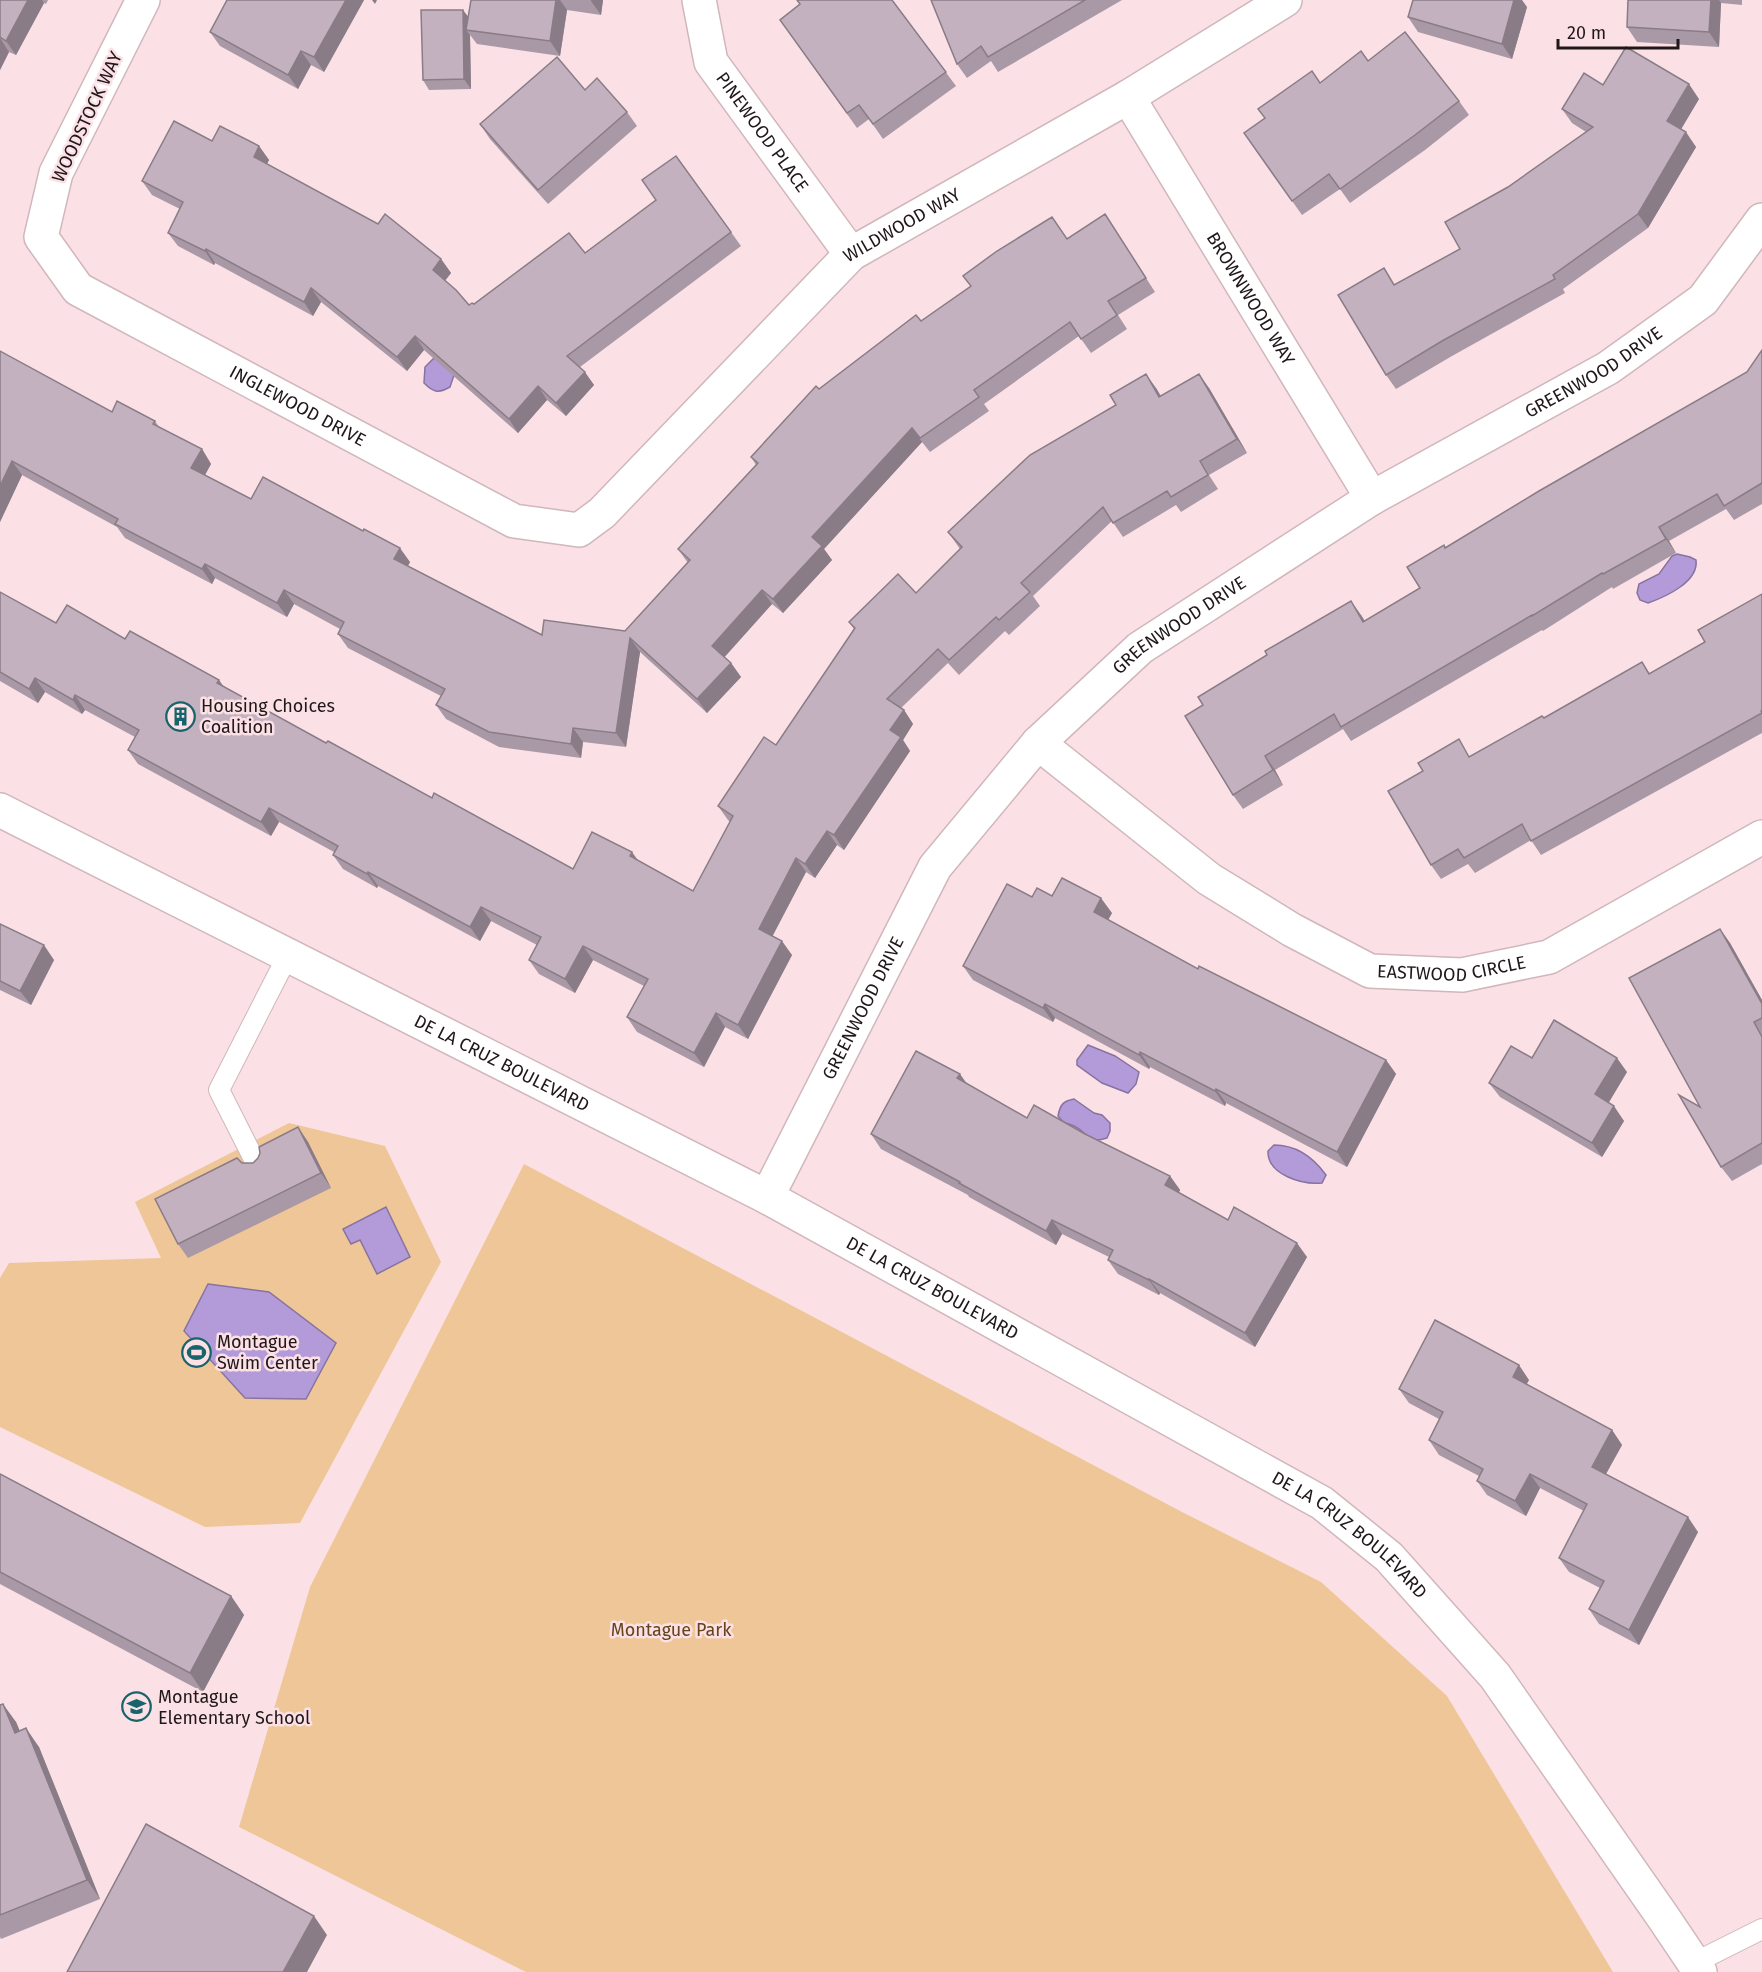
<svg xmlns="http://www.w3.org/2000/svg" width="1762" height="1972" viewBox="0 0 1762 1972" font-family="'Fira Sans',sans-serif">
	<style>
		.green { fill: #efc697 }
		.water { fill: #b39bd9; stroke: #87739f; stroke-width: 1.5 }
		.lines { fill: none; stroke-linecap: round; stroke-linejoin: round }
		.service-casing { stroke: #d0b7bb; stroke-width: 22 }
		.minor-casing { stroke: #d0b7bb; stroke-width: 36 }
		.secondary-casing { stroke: #d0b7bb; stroke-width: 36 }
		.service { stroke: #fff; stroke-width: 20 }
		.minor { stroke: #fff; stroke-width: 33 }
		.secondary { stroke: #fff; stroke-width: 33 }
		.wall { fill: #a998a5 }
		.shaded-wall { fill: #897c86 }
		.building { fill: #c4b1c0; stroke: #897c86; stroke-width: 1.5 }
		.labels { text-anchor: middle; dominant-baseline: central; stroke-width: 5; stroke-linejoin: round; paint-order: stroke }
		.street-label { font-size: 18px; fill: #201719; stroke: #fbe1e5 }
		.poi-label { font-size: 18px; fill: #201719; stroke: #fbe1e5; text-anchor: start }
		.park-label { font-size: 18px; fill: #65441a; stroke: #fbe1e5 }
	</style>
	<rect width="100%" height="100%" fill="#fbe1e5"/>
	<!-- green -->
	<g class="green">
		<path d="M289 1123 385 1146 441 1262 300 1523 205 1527 0 1427V1278L9 1263 161 1258 135 1202Z"/>
		<path d="M524 1164 1182 1512 1321 1582 1447 1696 1613 1972H526L239 1827 310 1587Z"/>
	</g>
	<!-- water -->
	<g class="water">
		<path d="M434 358 455 372 450 387C438 394 433 392 424 383L425 367Z"/>
		<path d="M1677 554 1690 557 1696 560C1699 582 1665 597 1648 603L1640 600 1637 593 1639 584 1659 574 1672 556Z"/>
		<path d="M1088 1045 1115 1056 1139 1072 1136 1084 1128 1093 1102 1083 1077 1065V1060Z"/>
		<path d="M1074 1099 1094 1113 1102 1115 1110 1123V1131L1107 1138C1086 1145 1089 1133 1074 1126 1065 1122 1065 1125 1058 1116 1060 1105 1063 1101 1074 1099Z"/>
		<path d="M1274 1145C1297 1145 1313 1157 1326 1175L1322 1183C1303 1185 1267 1175 1268 1151Z"/>
		<path d="M386 1207 410 1257 377 1274 360 1240 351 1244 343 1229Z"/>
		<path d="M208 1284 269 1292 336 1343 306 1399 245 1398 184 1331Z"/>
	</g>
	<g class="lines">
		<defs>
			<g id="service">
				<path d="M258 1167 219 1090 288 955"/>
				<path d="M1694 1963 1762 1929"/>
			</g>
			<g id="minor">
				<path id="s1" d="M143 0 56 173 41 237 78 289 514 521 579 530 602 513 851 254 1128 97 1285 0"/>
				<path id="s2" d="M699 0 711 62 851 254"/>
				<path id="s3" d="M1128 97 1372 498"/>
				<path id="s4" d="M1038 743 1209 879 1292 930 1370 971 1462 975 1549 957 1762 837"/>
				<path id="s5" d="M767 1197 935 867 1038 743 1140 648 1372 498 1608 368 1703 300 1762 220"/>
			</g>
			<g id="secondary">
				<path id="s6" d="M0 810 767 1197 1322 1503 1389 1557 1495 1676 1663 1917 1700 1972"/>
			</g>
		</defs>
		<!-- service casing -->
		<use href="#service" class="service-casing"/>
		<!-- minor casing -->
		<use href="#minor" class="minor-casing"/>
		<!-- secondary casing -->
		<use href="#secondary" class="secondary-casing"/>
		<!-- service -->
		<use href="#service" class="service"/>
		<!-- minor -->
		<use href="#minor" class="minor"/>
		<!-- secondary -->
		<use href="#secondary" class="secondary"/>
	</g>
	<!-- wall -->
	<g class="wall">
		<path d="M0 0H48L46 4 44 3 16 55 9 52 0 70Z"/>
		<path d="M227 0H364L324 72 311 65 298 89 220 46 210 32Z"/>
		<path d="M471 0H603L601 15 567 10 560 56 477 44 470 35 471 89 429 90 423 80 468 17Z"/>
		<path d="M797 0H892L956 86 883 139 869 119 857 128 780 20 800 4Z"/>
		<path d="M931 0H1122L998 72 991 61 967 78 957 64Z"/>
		<path d="M1628 0H1742V5L1721 3 1719 47 1637 42 1627 27Z"/>
		<path d="M1527 7 1512 59 1418 32 1408 17Z"/>
		<path d="M1368 61 1459 101 1469 115 1425 150 1350 203 1340 189 1302 215 1244 133 1320 83Z"/>
		<path d="M1603 85 1699 99 1681 129 1696 147 1648 228 1563 289 1565 293 1452 356 1396 389 1386 375 1395 285 1460 249 1508 187 1586 132 1572 123 1562 109Z"/>
		<path d="M627 112 637 126 548 204 490 139 480 124Z"/>
		<path d="M212 141 259 146 269 160 267 164 441 259 451 273 445 281 469 305 474 304 585 253 731 232 741 246 580 367 594 385 566 416 547 400 518 433 424 350 407 371 321 302 313 316 215 263 214 265 178 246 168 233 180 209 152 195 142 181Z"/>
		<path d="M1105 214 1155 292 1118 315 1127 329 1091 353 1079 336 984 404 989 411 930 452 922 442 824 549 832 560 783 613 772 604 724 657 731 663 741 677 707 713 640 652 626 747 583 742 581 758 499 747 446 719 436 705 441 696 348 648 338 634 340 629 294 604 287 617 215 578 212 584 125 538 117 527 22 475 0 522V351L112 412 155 421 159 427 202 449 211 464 205 475 251 499 410 562 408 566 542 635 625 631 688 563 678 549 756 465 751 457 819 389 921 321 1067 239Z"/>
		<path d="M1762 350V504L1734 520 1726 509 1669 541 1676 553 1613 589 1612 587 1543 631 1542 630 1351 741 1343 729 1275 770 1283 785 1243 809 1233 795 1361 615 1365 621 1420 588 1445 548 1747 372Z"/>
		<path d="M1156 388 1161 396 1209 388 1247 453 1209 475 1218 489 1181 512 1176 505 1123 537 1112 521 1033 596 1040 606 1009 635 1005 631 959 675 948 663 901 708 904 710 913 724 903 740 910 751 844 850 837 845 815 878 806 872 772 936 792 955 748 1039 725 1027 704 1067 637 1032 627 1017 644 986 593 960 575 993 539 974 529 960 537 945 491 921 480 941 378 886 377 888 343 869 333 855 334 852 279 822 271 836 138 764 128 750 135 737 85 710 82 714 45 692 38 703 0 681V592L56 623 125 639 225 687 326 743 432 798 573 869 637 860 693 891 730 822 728 820 718 806 776 745 854 629 849 622 916 593 960 549 948 532Z"/>
		<path d="M1762 594V733L1541 855 1531 840 1475 873 1468 864 1441 879 1431 865 1423 771 1470 756 1544 718 1642 662 1650 674 1705 642Z"/>
		<path d="M1052 896 1112 913 1108 920 1198 969 1386 1060 1396 1074 1347 1167 1226 1103 1225 1106 1150 1067 1149 1069 1055 1018 1053 1022 973 980 963 966 1032 897Z"/>
		<path d="M0 924 54 960 31 1005 0 990Z"/>
		<path d="M1720 929 1730 943 1762 1000V1164L1732 1181 1721 1167 1700 1107Z"/>
		<path d="M1627 1072 1608 1103 1624 1121 1602 1157 1500 1097 1489 1083Z"/>
		<path d="M967 1084 1027 1118 1085 1134 1170 1176 1180 1190 1179 1192 1228 1220 1307 1257 1255 1347 1160 1293 1159 1295 1118 1274 1108 1260 1109 1257 1062 1234 1056 1245 969 1197 968 1195 881 1149 871 1134Z"/>
		<path d="M298 1127 308 1142 331 1188 188 1258 178 1244 242 1163H253Z"/>
		<path d="M1529 1380 1526 1384 1612 1430 1622 1445 1606 1474 1698 1532 1639 1645 1599 1624 1589 1609 1600 1588 1569 1572 1559 1558 1584 1511 1540 1488 1526 1516 1487 1495 1477 1481 1479 1476 1439 1455 1429 1440 1439 1419 1409 1403 1399 1389Z"/>
		<path d="M0 1474 231 1596 244 1615 203 1692 0 1584Z"/>
		<path d="M0 1705 16 1722 20 1731 39 1747 100 1899 1 1939 0 1937Z"/>
	</g>
	<!-- shaded-wall -->
	<g class="shaded-wall">
		<path d="M28 0H42L44 3 16 55 6 41Z"/>
		<path d="M346 0H364L324 72 314 57Z"/>
		<path d="M372 0H377L375 4Z"/>
		<path d="M556 0H560L567 10 560 56 550 41Z"/>
		<path d="M591 0H603L601 15 591 1Z"/>
		<path d="M1514 0H1522L1527 7 1512 59 1502 44Z"/>
		<path d="M1711 0H1719L1721 3 1719 47 1709 32Z"/>
		<path d="M463 10 470 19 466 30 470 35 471 89 464 79Z"/>
		<path d="M0 38 9 52 0 70Z"/>
		<path d="M301 51 311 65 298 89 288 75Z"/>
		<path d="M1689 84 1699 99 1677 136 1667 121Z"/>
		<path d="M1686 132 1696 147 1648 228 1638 214Z"/>
		<path d="M259 146 269 160 263 171 254 157Z"/>
		<path d="M206 249 215 263 214 265 205 251Z"/>
		<path d="M441 259 451 273 442 284 433 270Z"/>
		<path d="M311 288 321 302 313 316 304 302Z"/>
		<path d="M415 336 424 350 407 371 397 357Z"/>
		<path d="M585 372 594 385 566 416 556 403Z"/>
		<path d="M1146 374 1156 388 1169 411 1159 397Z"/>
		<path d="M1199 374 1209 388 1247 453 1237 439Z"/>
		<path d="M538 386 547 400 518 433 509 419Z"/>
		<path d="M912 428 922 442 824 549 832 560 783 613 773 599 812 537Z"/>
		<path d="M202 449 211 464 201 482 191 468Z"/>
		<path d="M12 461 22 475 0 522V486Z"/>
		<path d="M1659 527 1669 541 1676 553 1666 539Z"/>
		<path d="M400 548 410 562 404 573 394 559Z"/>
		<path d="M205 564 215 578 212 584 202 569Z"/>
		<path d="M284 590 294 604 287 617 277 603Z"/>
		<path d="M762 590 772 604 722 660 712 646Z"/>
		<path d="M1351 601 1361 615 1373 636 1363 622Z"/>
		<path d="M630 638 640 652 626 747 616 733Z"/>
		<path d="M731 663 741 677 707 713 697 699Z"/>
		<path d="M35 678 45 692 38 703 29 689Z"/>
		<path d="M219 680 229 694 217 683Z"/>
		<path d="M75 695 85 710 82 714 73 700Z"/>
		<path d="M904 710 913 724 903 740 910 751 844 850 834 835 890 730Z"/>
		<path d="M573 728 583 742 581 758 571 744Z"/>
		<path d="M1265 756 1275 770 1283 785 1273 770Z"/>
		<path d="M269 808 279 822 271 836 261 822Z"/>
		<path d="M827 831 837 845 815 878 805 864Z"/>
		<path d="M632 852 642 866 630 856Z"/>
		<path d="M796 858 806 872 769 943 759 929Z"/>
		<path d="M368 872 378 886 377 888 367 874Z"/>
		<path d="M1101 898 1112 913 1104 927 1094 912Z"/>
		<path d="M481 907 491 921 480 941 470 927Z"/>
		<path d="M1720 929 1730 943 1762 1000V1004Z"/>
		<path d="M782 941 792 955 748 1039 738 1025Z"/>
		<path d="M44 945 54 960 31 1005 20 991Z"/>
		<path d="M583 946 593 960 575 993 565 979Z"/>
		<path d="M1045 1004 1055 1018 1053 1022 1043 1008Z"/>
		<path d="M716 1013 725 1027 704 1067 694 1053Z"/>
		<path d="M1140 1052 1150 1067 1149 1069 1139 1055Z"/>
		<path d="M1617 1058 1627 1072 1605 1109 1595 1094Z"/>
		<path d="M1386 1060 1396 1074 1347 1167 1337 1152Z"/>
		<path d="M960 1074 970 1088 957 1078Z"/>
		<path d="M1216 1089 1226 1103 1225 1106 1215 1091Z"/>
		<path d="M1614 1106 1624 1121 1602 1157 1592 1143Z"/>
		<path d="M298 1127 308 1142 331 1188 321 1173Z"/>
		<path d="M1170 1176 1180 1190 1176 1199 1165 1185Z"/>
		<path d="M1052 1220 1062 1234 1056 1245 1046 1231Z"/>
		<path d="M1297 1243 1307 1257 1255 1347 1245 1333Z"/>
		<path d="M1149 1279 1160 1293 1159 1295 1149 1280Z"/>
		<path d="M1519 1365 1529 1380 1523 1391 1513 1377Z"/>
		<path d="M1612 1430 1622 1445 1602 1481 1592 1467Z"/>
		<path d="M1530 1474 1540 1488 1526 1516 1515 1501Z"/>
		<path d="M1688 1517 1698 1532 1639 1645 1629 1630Z"/>
		<path d="M231 1596 244 1615 203 1692 190 1673Z"/>
		<path d="M3 1704 16 1722 28 1752 15 1733Z"/>
		<path d="M26 1728 39 1747 100 1899 87 1880Z"/>
		<path d="M314 1916 327 1935 307 1972H283Z"/>
	</g>
	<!-- building -->
	<g class="building">
		<path d="M0 0H28L6 41 0 37Z"/>
		<path d="M227 0H346L314 57 301 51 288 75 210 32Z"/>
		<path d="M471 0H556L550 41 466 30Z"/>
		<path d="M797 0H892L946 72 873 124 859 105 847 113 780 20 800 4Z"/>
		<path d="M931 0H1085L988 57 981 46 957 64Z"/>
		<path d="M1413 0H1514L1502 44 1408 17Z"/>
		<path d="M1628 0H1711L1709 32 1627 27Z"/>
		<path d="M421 10H463L464 79 423 80Z"/>
		<path d="M1405 32 1459 101 1415 135 1340 189 1329 174 1292 201 1244 133 1265 118 1258 109 1312 71 1320 83 1361 51 1368 61Z"/>
		<path d="M1626 47 1689 84 1667 121 1686 132 1638 214 1553 275 1555 279 1442 341 1386 375 1338 295 1384 268 1394 285 1460 249 1445 222 1508 187 1593 127 1562 109 1584 73 1603 85Z"/>
		<path d="M557 57 585 90 597 78 627 112 538 190 480 124Z"/>
		<path d="M174 121 212 141 220 126 259 146 254 157 378 224 385 214 441 259 433 270 456 290 469 305 472 303 474 304 569 233 585 253 656 200 642 180 676 156 731 232 567 356 585 372 556 403 538 386 509 419 415 336 397 357 311 288 304 302 206 249 205 251 168 233 183 202 142 181Z"/>
		<path d="M1105 214 1146 278 1108 301 1117 315 1081 339 1070 322 974 390 979 397 920 438 912 428 812 537 822 546 773 599 762 590 712 646 731 663 697 699 630 638 616 733 573 728 571 744 489 732 436 705 445 689 338 634 344 622 284 590 277 603 205 564 202 569 115 524 118 519 12 461 0 486V351L112 412 117 401 155 421 153 424 202 449 191 468 251 499 263 477 363 531 364 529 400 548 394 559 542 635 544 620 625 631 690 560 678 549 758 463 751 457 816 386 819 389 916 315 921 321 971 286 963 276 997 251 1052 217 1067 239Z"/>
		<path d="M1762 350V483L1724 506 1717 494 1659 527 1666 539 1603 574 1602 573 1532 616V615L1341 727 1334 714 1265 756 1273 770 1233 795 1185 716 1203 705 1198 697 1267 655 1265 651 1351 601 1363 622 1420 588 1407 567 1444 545 1445 548 1539 491 1747 372Z"/>
		<path d="M1146 374 1159 397 1199 374 1237 439 1200 461 1208 475 1171 497 1167 491 1113 523 1103 507 1021 583 1030 592 999 620 996 617 949 660 938 649 887 699 904 710 890 730 901 737 834 835 827 831 805 864 796 858 759 929 782 941 738 1025 716 1013 694 1053 627 1017 648 979 583 946 565 979 529 960 541 937 481 907 470 927 368 872 367 874 333 855 338 846 269 808 261 822 128 750 139 730 75 695 73 700 35 678 29 689 0 672V592L56 623 67 605 125 639 130 631 219 680 217 683 326 743 328 741 432 798 434 793 573 869 592 832 632 852 630 856 693 891 733 816 718 806 764 737 776 745 855 628 849 622 898 574 916 593 962 547 948 532 1030 455 1116 405 1110 395Z"/>
		<path d="M1762 594V710L1761 711 1762 713 1531 841 1522 824 1464 858 1458 849 1431 865 1388 791 1423 771 1418 763 1459 739 1469 757 1542 716 1544 718 1642 662 1649 674 1705 642 1698 630Z"/>
		<path d="M1062 878 1101 898 1094 912 1198 969 1199 966 1386 1060 1337 1152 1216 1089 1215 1091 1140 1052 1139 1055 1045 1004 1043 1008 963 966 1007 884 1032 897 1037 888 1052 896Z"/>
		<path d="M0 924 44 945 20 991 0 981Z"/>
		<path d="M1720 929 1762 1004V1018L1754 1022 1762 1037V1143L1721 1167 1679 1095 1700 1107 1629 978Z"/>
		<path d="M1554 1020 1617 1058 1595 1094 1614 1106 1592 1143 1489 1083 1511 1046 1532 1058Z"/>
		<path d="M916 1051 960 1074 957 1078 1027 1118 1034 1105 1085 1134 1170 1176 1165 1185 1228 1220 1234 1207 1297 1243 1245 1333 1149 1279V1280L1108 1260 1113 1250 1052 1220 1046 1231 959 1183 960 1182 871 1134Z"/>
		<path d="M298 1127 321 1173 178 1244 155 1199 237 1158 242 1163H253L258 1158 260 1153 259 1147Z"/>
		<path d="M1435 1320 1519 1365 1513 1377 1612 1430 1592 1467 1688 1517 1629 1630 1589 1609 1604 1581 1559 1558 1587 1504 1530 1474 1515 1501 1477 1481 1483 1469 1429 1440 1443 1412 1399 1389Z"/>
		<path d="M0 1474 231 1596 190 1673 0 1572Z"/>
		<path d="M3 1704 15 1733 26 1728 87 1880 0 1915V1705Z"/>
		<path d="M146 1824 314 1916 283 1972H67Z"/>
	</g>
	<!-- icons -->
	<defs>
		<symbol id="building-ring" viewBox="-11 -11 22 22"><circle r="9.5" fill="#fbe1e5" stroke="#17646c" stroke-width="1.5"/><path d="M-4-6H4V6H1V3H-1V6H-4ZM-2.5-4.3h1.7v1.8h-1.7ZM.8-4.3h1.7v1.8H.8ZM-2.5-1h1.7V.8h-1.7ZM.8-1h1.7V.8H.8Z" fill="#17646c"/></symbol>
		<symbol id="stadium-ring" viewBox="-11 -11 22 22"><circle r="9.5" fill="#fbe1e5" stroke="#17646c" stroke-width="1.5"/><path d="M0-5a6.5 5 0 1 0 0 10a6.5 5 0 1 0 0-10ZM-3.5-1.8h7v3.6h-7Z" fill="#17646c"/></symbol>
		<symbol id="school-ring" viewBox="-11 -11 22 22"><circle r="9.5" fill="#fbe1e5" stroke="#17646c" stroke-width="1.5"/><path d="M0-5L7-2L0 1L-7-2ZM-4 1L0 2.5L4 1V4Q0 6-4 4Z" fill="#17646c"/></symbol>
	</defs>
	<g fill-rule="evenodd">
		<use href="#building-ring" x="164" y="700" width="33" height="33"/>
		<use href="#stadium-ring" x="180" y="1336" width="33" height="33"/>
		<use href="#school-ring" x="120" y="1690" width="33" height="33"/>
	</g>
	<g class="labels">
		<!-- street labels -->
		<g class="street-label">
			<text transform="translate(87 117) rotate(-65)">WOODSTOCK WAY</text>
			<text stroke="none"><textPath href="#s2" startOffset="150">PINEWOOD PLACE</textPath></text>
			<text stroke="none"><textPath href="#s1" startOffset="1329">WILDWOOD WAY</textPath></text>
			<text stroke="none"><textPath href="#s3" startOffset="236">BROWNWOOD WAY</textPath></text>
			<text stroke="none"><textPath href="#s5" startOffset="1202">GREENWOOD DRIVE</textPath></text>
			<text stroke="none"><textPath href="#s1" startOffset="572">INGLEWOOD DRIVE</textPath></text>
			<text stroke="none"><textPath href="#s5" startOffset="716">GREENWOOD DRIVE</textPath></text>
			<text stroke="none"><textPath href="#s4" startOffset="486">EASTWOOD CIRCLE</textPath></text>
			<text stroke="none"><textPath href="#s5" startOffset="212">GREENWOOD DRIVE</textPath></text>
			<text stroke="none"><textPath href="#s6" startOffset="562">DE LA CRUZ BOULEVARD</textPath></text>
			<text stroke="none"><textPath href="#s6" startOffset="1048">DE LA CRUZ BOULEVARD</textPath></text>
			<text stroke="none"><textPath href="#s6" startOffset="1534">DE LA CRUZ BOULEVARD</textPath></text>
		</g>
		<!-- poi labels -->
		<g class="poi-label">
			<text x="201" y="706">Housing Choices<tspan x="201" dy="21">Coalition</tspan></text>
			<text x="217" y="1342">Montague<tspan x="217" dy="21">Swim Center</tspan></text>
			<text x="158" y="1697">Montague<tspan x="158" dy="21">Elementary School</tspan></text>
		</g>
		<!-- park labels -->
		<g class="park-label">
			<text x="671" y="1630">Montague Park</text>
		</g>
	</g>
	<!-- scale -->
	<path d="M1558 39v9h120v-9" fill="none" stroke="#201719" stroke-width="3"/>
	<text x="1567" y="39" font-size="18" fill="#201719" stroke="#fbe1e5" stroke-width="4.5" paint-order="stroke">20 m</text>
</svg>
